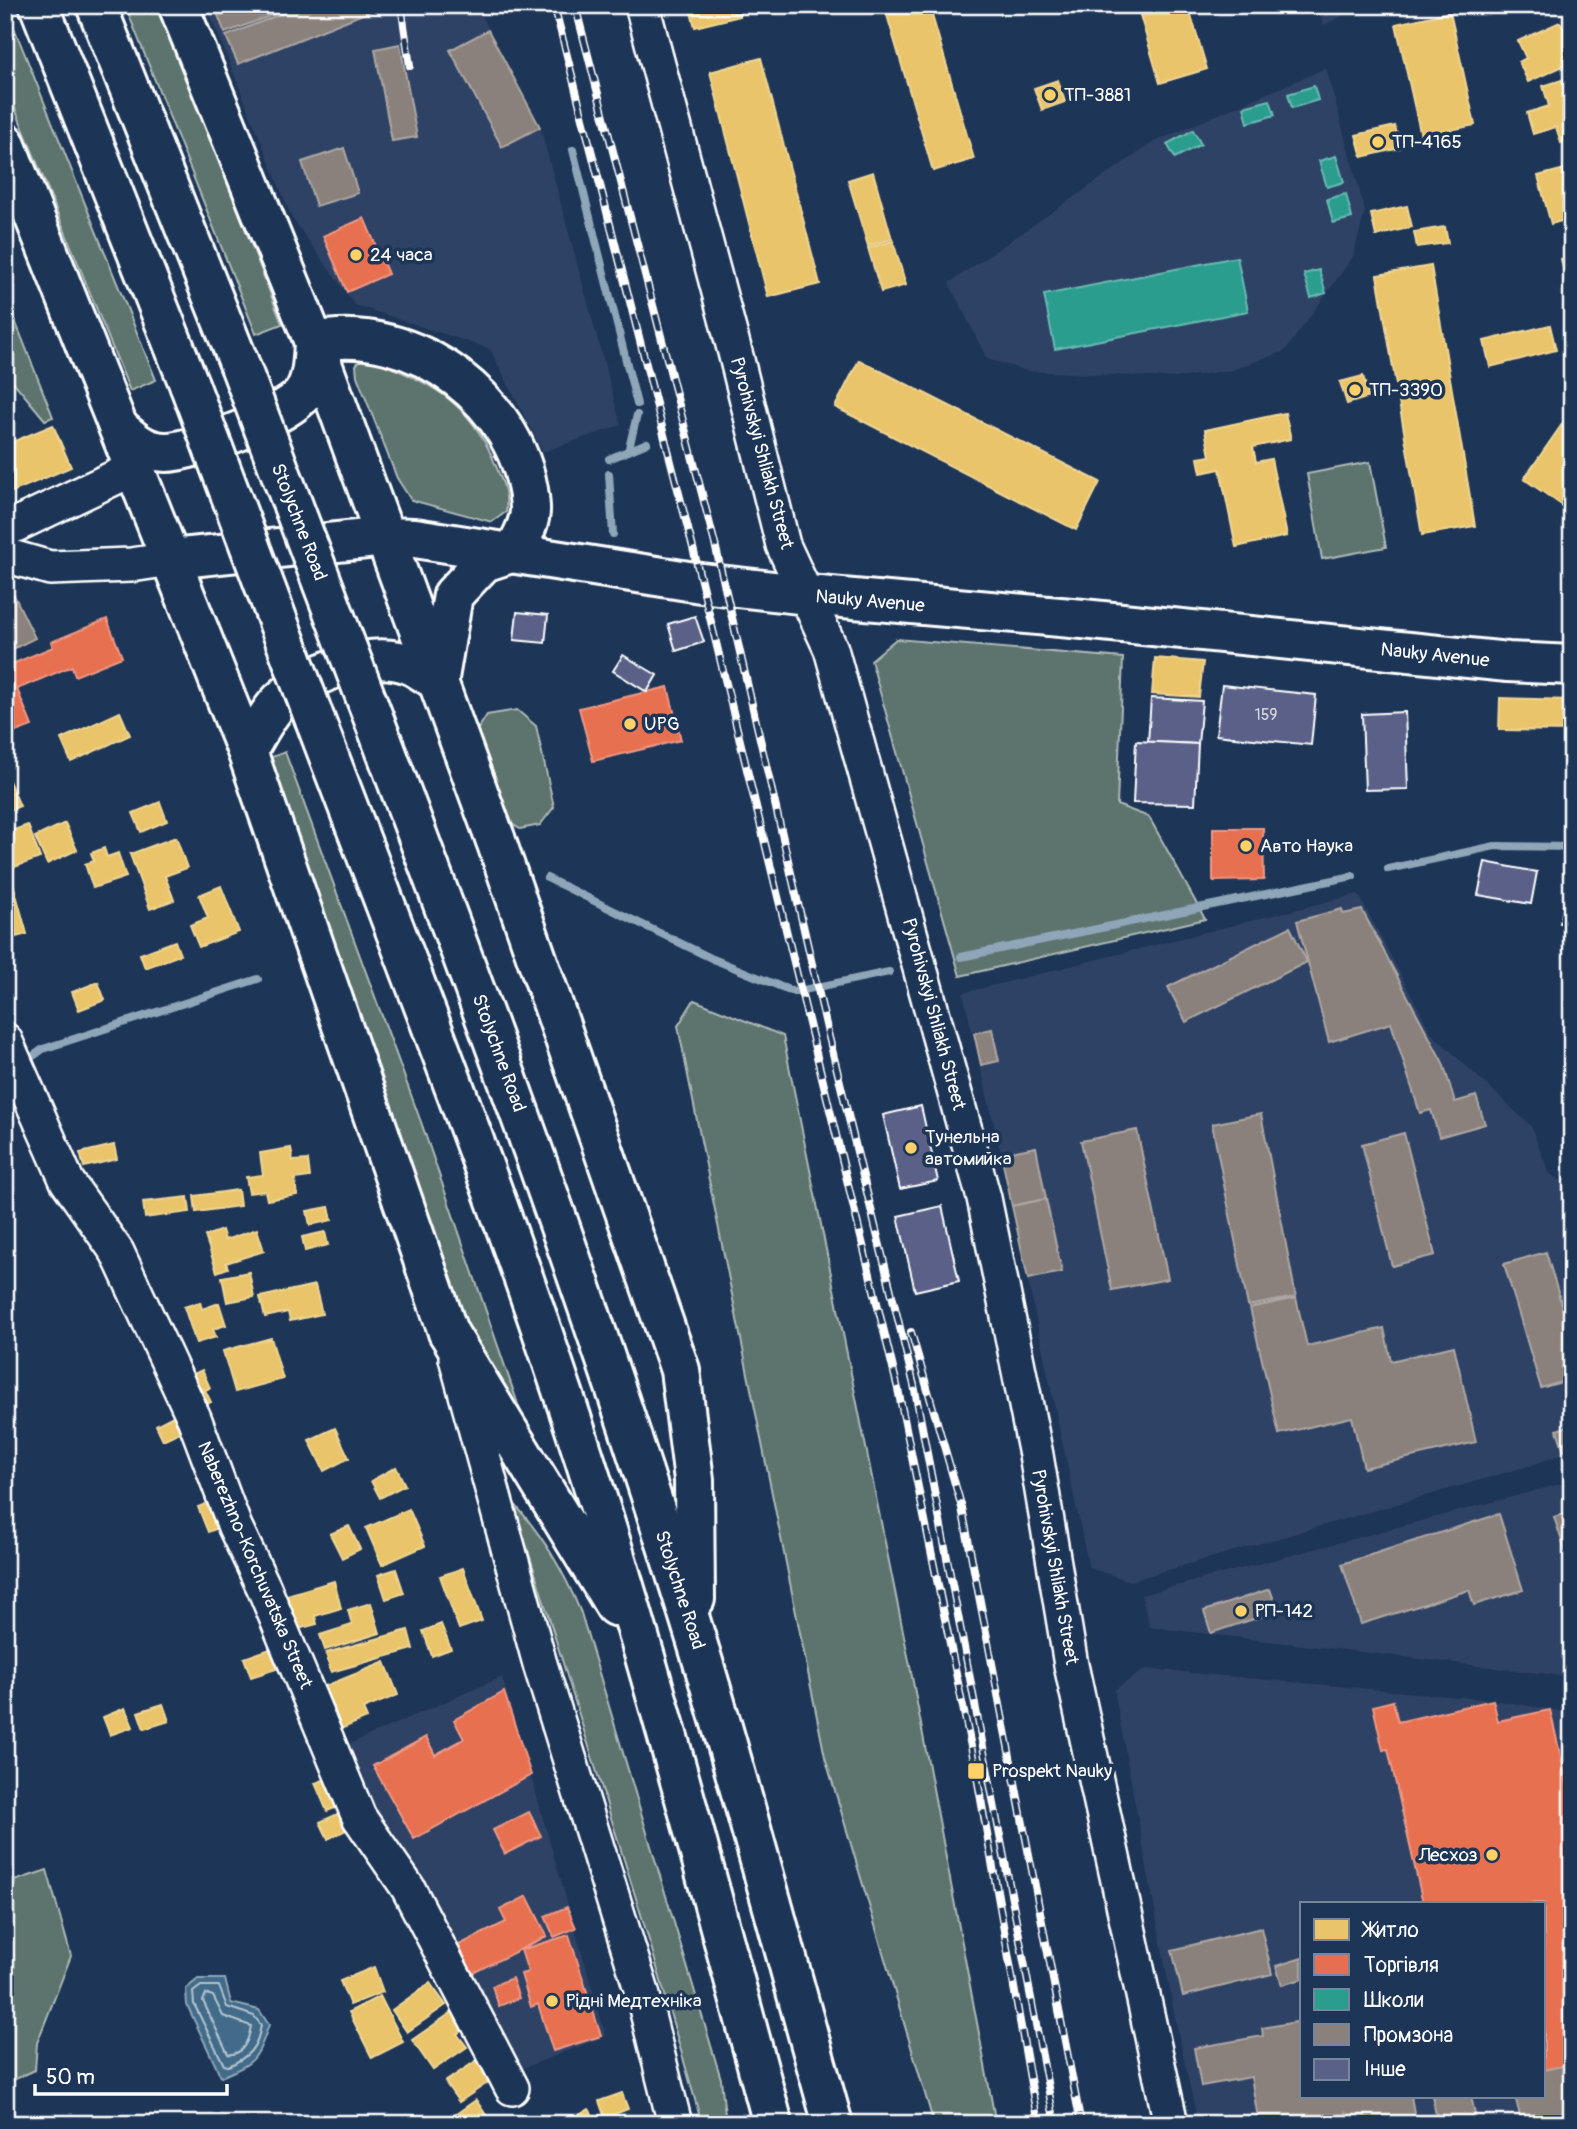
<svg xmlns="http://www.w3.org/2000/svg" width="1577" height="2129" viewBox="0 0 1577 2129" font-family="Pangolin,sans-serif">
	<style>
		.built { fill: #2f4266; fill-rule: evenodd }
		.green { fill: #5c736e; stroke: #aeb9b6; stroke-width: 2 }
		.water { fill: #426b89; stroke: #8ea6b8; stroke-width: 2 }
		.homes { fill: #e9c46a; stroke: #f0d697; stroke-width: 2 }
		.shops { fill: #e76f51; stroke: #ee9a85; stroke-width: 2 }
		.schools { fill: #2a9d8f; stroke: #6abab1; stroke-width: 2 }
		.industry { fill: #8a817c; stroke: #ada7a3; stroke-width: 2 }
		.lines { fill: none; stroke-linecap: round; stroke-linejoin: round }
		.shore { stroke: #b3c4d0; stroke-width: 2 }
		.stream { stroke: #8ea6b8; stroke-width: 8 }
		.building { fill: #5a6188; stroke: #fff; stroke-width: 2 }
		.minor-casing { stroke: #fff; stroke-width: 38 }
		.major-casing { stroke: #fff; stroke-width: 44 }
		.highway-casing { stroke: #fff; stroke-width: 44 }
		.minor { stroke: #1d3557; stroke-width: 33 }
		.major { stroke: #1d3557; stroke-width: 38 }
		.highway { stroke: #1d3557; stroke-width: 38 }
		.rail-casing { stroke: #fff; stroke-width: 8 }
		.rail { stroke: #1d3557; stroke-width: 5; stroke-dasharray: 16; stroke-linecap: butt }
		.highway-bridge-casing { stroke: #fff; stroke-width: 44; stroke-linecap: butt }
		.highway-bridge { stroke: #1d3557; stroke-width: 38 }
		.poi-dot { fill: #ffd166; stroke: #1d3557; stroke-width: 2.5 }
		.labels { text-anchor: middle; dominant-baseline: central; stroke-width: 7; stroke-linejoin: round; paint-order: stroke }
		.number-label { font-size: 16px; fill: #d6d8e1 }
		.poi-label { font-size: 19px; fill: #fff; stroke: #1d3557; text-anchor: start }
		.street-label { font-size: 19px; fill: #fff; stroke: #1d3557 }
	</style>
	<rect width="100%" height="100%" fill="#1d3557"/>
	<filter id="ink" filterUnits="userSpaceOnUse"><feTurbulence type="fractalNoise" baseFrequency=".0143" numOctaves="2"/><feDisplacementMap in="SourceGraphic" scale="14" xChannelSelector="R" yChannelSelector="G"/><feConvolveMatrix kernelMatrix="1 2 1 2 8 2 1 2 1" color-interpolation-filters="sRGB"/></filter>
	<g filter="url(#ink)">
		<!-- built -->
		<g class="built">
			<path d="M206 5H476L540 127 621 425 543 452 490 349 355 305 292 218Z"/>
			<path d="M1316 5H1364L1324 25Z"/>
			<path d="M1326 68 1365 211 1353 257 1285 351 1232 370 1176 378 1027 371 987 359 949 283 1154 142Z"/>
			<path d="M1358 894 1432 1034 1531 1126 1549 1173 1572 1189V1451L1529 1466 1130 1581 1089 1568 1001 1154 963 993Z"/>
			<path d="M1572 1481V1677L1150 1627 1141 1595Z"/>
			<path d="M1146 1669 1493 1700 1572 1713V2124H1198L1174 2013 1114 1690ZM1302 1903H1544V2096H1302Z"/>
			<path d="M502 1677 606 2036 508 2074 450 1943 340 1748Z"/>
		</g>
		<!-- green -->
		<g class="green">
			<path d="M5 5 156 380 130 391 5 84Z"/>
			<path d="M125 5H159L282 324 256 334Z"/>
			<path d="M5 295 53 417 45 420 5 372Z"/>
			<path d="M363 357C425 379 471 400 496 466 503 483 508 494 506 512L492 522 411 500 397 478 357 376 356 365Z"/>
			<path d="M1370 462 1386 547 1322 559 1307 474Z"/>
			<path d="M896 639 1123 658 1117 805 1149 817 1205 919 960 976 871 660Z"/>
			<path d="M517 710 536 726 554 807 540 825 520 829 507 821 476 732 487 715Z"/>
			<path d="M285 752 421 1122 532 1445 475 1352 264 760Z"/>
			<path d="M694 1000 783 1036 910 1666 996 2124H934L825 1757 678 1026Z"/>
			<path d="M513 1502C544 1538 563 1569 581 1613L721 2079 726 2124H702L652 1950Z"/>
			<path d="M47 1870 71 1956 37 2043 35 2070 5 2084V1884Z"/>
		</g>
		<!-- water -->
		<path class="water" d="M198 1979H225L231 2003 259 2010 269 2025C256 2060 257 2062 221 2077L187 2005 186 1989Z"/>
		<!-- homes -->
		<g class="homes">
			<path d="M689 5H737L740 16 695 27Z"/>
			<path d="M884 5H929L974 159 933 171Z"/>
			<path d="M1137 5H1188L1207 69 1160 83Z"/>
			<path d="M1450 12 1475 125 1421 136 1396 24Z"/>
			<path d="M1560 22 1572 47V62L1528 82 1519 62 1526 58 1518 41Z"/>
			<path d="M761 58 820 284 768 297 710 72Z"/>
			<path d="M1568 78 1572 90V140L1561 143 1556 127 1533 134 1527 113 1549 106 1543 86Z"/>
			<path d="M1058 80 1065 102 1042 110 1034 88Z"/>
			<path d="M1395 126 1400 148 1362 157 1356 135Z"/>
			<path d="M1572 167V218L1551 224 1538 176Z"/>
			<path d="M873 172 892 239 868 246 848 180Z"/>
			<path d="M1407 206 1412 227 1376 236 1371 214Z"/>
			<path d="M1445 227 1448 243 1417 247 1414 232Z"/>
			<path d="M893 241 906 285 881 292 868 248Z"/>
			<path d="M1572 256V308L1561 259Z"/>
			<path d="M1431 266 1475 526 1422 535 1377 275Z"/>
			<path d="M1550 325 1556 350 1490 367 1484 341Z"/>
			<path d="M859 360 1100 482 1076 530 835 407Z"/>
			<path d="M1363 376 1369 397 1347 404 1340 382Z"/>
			<path d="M1572 410V512L1524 479Z"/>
			<path d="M1285 413 1291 439 1253 447 1256 462 1271 459 1287 536 1236 547 1220 469 1201 473 1198 458 1210 456 1205 430Z"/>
			<path d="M53 425 71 467 5 495V445Z"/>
			<path d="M1155 658 1203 662 1199 697 1152 694Z"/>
			<path d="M1500 698 1572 700V731L1499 730Z"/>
			<path d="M120 712 130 735 71 762 61 739Z"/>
			<path d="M5 772 20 806 8 811 5 804Z"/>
			<path d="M160 802 167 821 141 832 133 813Z"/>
			<path d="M65 823 77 850 47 864 35 837Z"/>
			<path d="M28 825 40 858 9 869 5 859V833Z"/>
			<path d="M176 837 187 868 165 876 174 900 150 909 130 854Z"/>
			<path d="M104 848 107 857 118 853 126 877 93 888 85 864 94 861 91 853Z"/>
			<path d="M11 876 27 934 5 940V878Z"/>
			<path d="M221 886 239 932 199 947 190 925 208 918 199 895Z"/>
			<path d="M175 941 180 955 145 968 140 954Z"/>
			<path d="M98 982 105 1000 79 1010 72 992Z"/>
			<path d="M114 1145 117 1159 84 1167 80 1153Z"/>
			<path d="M291 1148 293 1161 308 1160 310 1177 295 1179 297 1195 267 1200 265 1191 249 1193 246 1177 263 1175 260 1153Z"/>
			<path d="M238 1190 240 1206 196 1212 194 1196Z"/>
			<path d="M188 1197 190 1212 145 1218 143 1202Z"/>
			<path d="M329 1207 332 1220 310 1225 307 1211Z"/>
			<path d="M257 1229 264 1251 226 1263 228 1268 217 1272 205 1236 222 1230 225 1240Z"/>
			<path d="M325 1232 328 1245 305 1251 302 1237Z"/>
			<path d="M249 1272 254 1297 227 1302 222 1277Z"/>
			<path d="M315 1285 322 1314 290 1321 288 1312 265 1317 260 1297Z"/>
			<path d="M200 1302 202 1309 219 1303 226 1325 213 1329 216 1337 196 1343 184 1307Z"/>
			<path d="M271 1338 283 1379 235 1392 223 1351Z"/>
			<path d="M202 1370 210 1388 205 1390 211 1402 203 1406 189 1376Z"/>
			<path d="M179 1413 186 1429 163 1440 156 1425Z"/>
			<path d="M335 1428 349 1458 324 1471 309 1440Z"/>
			<path d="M396 1467 405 1485 380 1498 371 1481Z"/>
			<path d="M215 1500 226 1525 208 1532 198 1507Z"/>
			<path d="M409 1509 425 1546 382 1565 366 1528Z"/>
			<path d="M349 1526 360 1549 342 1558 330 1534Z"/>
			<path d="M463 1568 482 1621 459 1629 440 1576Z"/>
			<path d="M396 1569 404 1593 386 1599 378 1575Z"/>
			<path d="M334 1581 341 1608 315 1616 317 1624 294 1630 284 1596Z"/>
			<path d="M371 1603 380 1633 325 1650 320 1635 352 1625 348 1610Z"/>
			<path d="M441 1624 451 1649 432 1656 423 1631Z"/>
			<path d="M408 1630 413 1649 331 1672 326 1653Z"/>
			<path d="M273 1648 279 1668 251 1677 244 1658Z"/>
			<path d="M385 1662 398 1695 363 1709 367 1718 336 1731 320 1688Z"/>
			<path d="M163 1704 169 1721 144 1729 138 1712Z"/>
			<path d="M125 1708 133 1727 110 1735 103 1717Z"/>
			<path d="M329 1778 341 1806 327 1811 315 1783Z"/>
			<path d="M344 1811 352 1827 328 1839 320 1822Z"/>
			<path d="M374 1967 383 1992 350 2005 340 1981Z"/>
			<path d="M430 1983 446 2005 407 2032 392 2010Z"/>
			<path d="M380 1996 403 2042 372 2058 349 2012Z"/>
			<path d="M454 2011 466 2028 457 2034 467 2047 433 2070 412 2040Z"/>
			<path d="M479 2059 493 2079 459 2102 445 2082Z"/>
			<path d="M622 2093 628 2109 605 2118 599 2101Z"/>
			<path d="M476 2100 492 2124H452L449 2119Z"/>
			<path d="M589 2109 598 2124H564Z"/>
		</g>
		<!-- shops -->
		<g class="shops">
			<path d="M364 218 388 274 347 292 323 236Z"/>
			<path d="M107 619 122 657 75 676 72 666 17 689 32 726 5 736V667L53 647 51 642Z"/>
			<path d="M668 687 681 740 593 761 579 708Z"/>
			<path d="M1213 828H1263L1264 880 1213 881Z"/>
			<path d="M504 1692 531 1775 414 1839 373 1766 426 1737 435 1755 464 1739 454 1720Z"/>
			<path d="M1493 1700 1498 1721 1550 1710 1572 1806V2064L1544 2070V1903H1423L1388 1749 1383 1750 1373 1706 1393 1701 1398 1722Z"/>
			<path d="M529 1812 541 1836 505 1854 493 1830Z"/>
			<path d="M527 1896 547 1936 469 1975 455 1947 506 1922 500 1910Z"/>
			<path d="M567 1907 576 1928 554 1937 545 1916Z"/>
			<path d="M569 1935 601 2036 553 2051 538 2004 531 2007 521 1974 528 1972 521 1950Z"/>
			<path d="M512 1978 519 1998 499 2006 492 1986Z"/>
		</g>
		<!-- schools -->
		<g class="schools">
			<path d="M1314 86 1318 100 1292 108 1288 94Z"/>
			<path d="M1270 100 1275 115 1248 123 1244 107Z"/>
			<path d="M1193 130 1201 144 1175 158 1167 144Z"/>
			<path d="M1336 156 1344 182 1327 187 1319 161Z"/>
			<path d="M1346 194 1352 218 1333 223 1327 199Z"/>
			<path d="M1237 257 1248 311 1055 349 1044 295Z"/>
			<path d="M1319 270 1326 293 1311 298 1304 274Z"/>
		</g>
		<!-- industry -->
		<g class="industry">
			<path d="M214 5H277L280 12 225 33Z"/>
			<path d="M303 5H377L378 8 238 64 226 36Z"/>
			<path d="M488 30 540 127 502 147 450 50Z"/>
			<path d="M400 44 417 137 392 141 375 49Z"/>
			<path d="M344 148 358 193 316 206 302 162Z"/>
			<path d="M14 595 35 638 9 651 5 644V600Z"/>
			<path d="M1342 909 1343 914 1362 910 1443 1063 1455 1102 1476 1096 1485 1124 1439 1137 1431 1110 1420 1113 1391 1023 1329 1042 1297 921Z"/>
			<path d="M1290 927 1307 962 1186 1022 1168 987Z"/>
			<path d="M992 1029 999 1061 981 1065 974 1033Z"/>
			<path d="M1261 1114 1296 1297 1248 1306 1212 1124Z"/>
			<path d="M1137 1130 1168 1279 1112 1290 1081 1141Z"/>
			<path d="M1404 1133 1435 1255 1392 1266 1362 1144Z"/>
			<path d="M1036 1147 1046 1199 1012 1206 1001 1154Z"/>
			<path d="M1046 1199 1062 1272 1028 1279 1012 1206Z"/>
			<path d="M1546 1252 1572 1340V1379L1541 1388 1504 1264Z"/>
			<path d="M1296 1298 1307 1346 1384 1328 1391 1361 1454 1346 1476 1442 1364 1468 1352 1417 1279 1434 1250 1308Z"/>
			<path d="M1572 1425V1448L1564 1451 1557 1430Z"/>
			<path d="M1572 1511V1572L1554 1517Z"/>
			<path d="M1499 1514 1523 1590 1474 1605 1469 1590 1361 1624 1342 1564Z"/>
			<path d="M1270 1589 1278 1611 1211 1633 1204 1611Z"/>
			<path d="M1261 1928 1272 1974 1183 1996 1172 1950Z"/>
			<path d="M1302 1958V1979L1282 1985 1276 1966Z"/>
			<path d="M1302 2021V2096H1411L1416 2124H1356L1346 2113 1348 2124H1259L1251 2077 1201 2086 1194 2048 1263 2036 1262 2028Z"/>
			<path d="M1572 2064V2119L1522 2124 1515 2096H1544V2070Z"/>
			<path d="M1432 2096H1471L1477 2124H1438Z"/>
		</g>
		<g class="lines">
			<!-- shore -->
			<g class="shore">
				<path d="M201 1986H219L227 2007 254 2016 261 2025C258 2047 248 2058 228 2066L224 2065 194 2004 193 1992Z"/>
				<path d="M206 1994 213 1996 223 2016 251 2026C249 2039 243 2056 228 2054L203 2001Z"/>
			</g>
			<!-- stream -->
			<g class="stream">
				<path d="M573 150 637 404"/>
				<path d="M629 448 637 415"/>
				<path d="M609 459 647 443"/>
				<path d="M609 474 613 534"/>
				<path d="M1388 869 1495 846 1572 847"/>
				<path d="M547 878 713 959 794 992 889 972"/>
				<path d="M961 957 1353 876"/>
				<path d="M25 1062 43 1049 258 979"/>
			</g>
		</g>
		<!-- building -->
		<g class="building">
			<path d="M517 612 548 615 545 643 514 640Z"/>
			<path d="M695 616 704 642 676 651 668 624Z"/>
			<path d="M623 655 657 675 647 692 613 671Z"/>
			<path d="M1222 685 1316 695 1311 745 1216 735Z"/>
			<path d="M1151 698 1202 701 1198 744 1148 742Z"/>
			<path d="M1405 712 1408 789 1365 790 1362 714Z"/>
			<path d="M1136 741 1198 744 1195 804 1133 803Z"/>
			<path d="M1485 862 1537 872 1531 904 1478 895Z"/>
			<path d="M1568 889 1572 890V925L1560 923Z"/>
			<path d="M921 1106 938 1181 900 1189 883 1115Z"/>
			<path d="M942 1206 959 1281 915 1291 898 1216Z"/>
		</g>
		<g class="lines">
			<defs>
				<g id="minor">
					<path d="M642 5 735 352 783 545 831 649 984 1198 1036 1455 1071 1665 1171 2124"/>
					<path d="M5 530 135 468"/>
					<path d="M5 555 50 568 131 565 171 559"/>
					<path d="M5 1040 67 1181 117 1252 194 1418 235 1527 264 1588 359 1817 408 1888 512 2088"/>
					<path d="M456 1358 540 1664 642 1992 675 2124"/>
				</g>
				<g id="major">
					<path d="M178 5 314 342 495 838"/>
					<path d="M5 143 247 751 448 1332"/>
					<path d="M314 342C413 321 524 403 530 507 531 523 521 538 514 552L484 562 453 595 439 678"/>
					<path d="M119 428C134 441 145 452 166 452 193 452 286 416 303 394 313 379 313 359 314 342"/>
					<path d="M171 559 386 537 415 538 701 583 808 595 1083 619 1508 662 1572 665"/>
					<path d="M247 751C257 735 267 714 280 701 309 673 371 648 411 665 420 669 430 677 439 682"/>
				</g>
				<g id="highway">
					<path d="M39 5 189 384"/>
					<path d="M96 5 239 363"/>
					<path d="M367 701C484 1011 599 1322 696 1639 745 1799 787 1962 833 2124"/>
					<path d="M315 720C400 944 488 1168 564 1396 644 1635 707 1880 773 2124"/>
					<path d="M495 838 680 1370 694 1480 695 1599"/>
					<path d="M448 1332 615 1606"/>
				</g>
			</defs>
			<!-- minor casing -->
			<use href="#minor" class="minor-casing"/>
			<!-- major casing -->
			<use href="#major" class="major-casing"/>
			<!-- highway casing -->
			<use href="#highway" class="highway-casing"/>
			<!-- minor -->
			<use href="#minor" class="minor"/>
			<!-- major -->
			<use href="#major" class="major"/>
			<!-- highway -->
			<use href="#highway" class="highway"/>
			<defs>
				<g id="rail">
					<path d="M401 5 410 66"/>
					<path d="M554 5 693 548 898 1389 976 1771 1038 2124"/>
					<path d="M575 5 715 544 827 1029 914 1385 1055 2124"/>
					<path d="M911 1332 962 1508 1081 2124"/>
				</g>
			</defs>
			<!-- rail casing -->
			<use href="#rail" class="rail-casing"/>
			<!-- rail -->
			<use href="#rail" class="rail"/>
			<defs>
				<g id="highway-bridge">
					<path d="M239 363 367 701"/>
					<path d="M189 384 315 720"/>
				</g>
			</defs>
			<!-- highway-bridge casing -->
			<use href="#highway-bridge" class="highway-bridge-casing"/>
			<!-- highway-bridge -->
			<use href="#highway-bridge" class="highway-bridge"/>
		</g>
	</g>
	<!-- markers -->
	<g class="poi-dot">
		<circle cx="1050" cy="95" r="7"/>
		<circle cx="1378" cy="142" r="7"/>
		<circle cx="356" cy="255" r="7"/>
		<circle cx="1355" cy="390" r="7"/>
		<circle cx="630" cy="724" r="7"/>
		<circle cx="1246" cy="846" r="7"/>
		<circle cx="911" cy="1148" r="7"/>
		<circle cx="1241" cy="1611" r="7"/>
		<rect x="967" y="1762" width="18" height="18" rx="3.5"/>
		<circle cx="1492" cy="1855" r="7"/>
		<circle cx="552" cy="2001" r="7"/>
	</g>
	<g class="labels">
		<!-- number labels -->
		<g class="number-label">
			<text x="1266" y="715">159</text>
		</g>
		<!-- poi labels -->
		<g class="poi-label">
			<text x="1064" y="95">ТП-3881</text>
			<text x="1392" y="142">ТП-4165</text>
			<text x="370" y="255">24 часа</text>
			<text x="1369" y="390">ТП-3390</text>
			<text x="644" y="724">UPG</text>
			<text x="1260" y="846">Авто Наука</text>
			<text x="925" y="1137">Тунельна<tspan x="925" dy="22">автомийка</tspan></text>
			<text x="1255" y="1611">РП-142</text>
			<text x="992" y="1771">Prospekt Nauky</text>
			<text x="1478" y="1855" text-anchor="end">Лесхоз</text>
			<text x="566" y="2001">Рідні Медтехніка</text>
		</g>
		<!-- street labels -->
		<g class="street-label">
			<text transform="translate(762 453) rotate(75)">Pyrohivskyi Shliakh Street</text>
			<text transform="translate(299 522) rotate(69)">Stolychne Road</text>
			<text transform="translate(870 601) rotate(5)">Nauky Avenue</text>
			<text transform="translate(1435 655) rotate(6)">Nauky Avenue</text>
			<text transform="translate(934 1014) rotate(75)">Pyrohivskyi Shliakh Street</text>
			<text transform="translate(499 1053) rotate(70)">Stolychne Road</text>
			<text transform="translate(255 1565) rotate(67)">Naberezhno-Korchuvatska Street</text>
			<text transform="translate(1055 1567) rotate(80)">Pyrohivskyi Shliakh Street</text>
			<text transform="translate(680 1590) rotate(72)">Stolychne Road</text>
		</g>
	</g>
	<!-- margin -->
	<rect width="1577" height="2129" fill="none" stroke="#1d3557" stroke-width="28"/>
	<rect x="14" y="14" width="1549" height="2101" fill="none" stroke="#fff" stroke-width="2.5" filter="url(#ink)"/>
	<!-- legend -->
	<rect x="1300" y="1902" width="245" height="196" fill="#1d3557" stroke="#77869a" stroke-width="2"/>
	<rect x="1314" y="1919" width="35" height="21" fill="#e9c46a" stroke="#77869a" stroke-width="2"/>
	<text x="1364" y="1937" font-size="21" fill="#ffffff">Житло</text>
	<rect x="1314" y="1954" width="35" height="21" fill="#e76f51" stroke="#77869a" stroke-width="2"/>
	<text x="1364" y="1972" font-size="21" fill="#ffffff">Торгівля</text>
	<rect x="1314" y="1989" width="35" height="21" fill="#2a9d8f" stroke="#77869a" stroke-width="2"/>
	<text x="1364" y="2007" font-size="21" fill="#ffffff">Школи</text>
	<rect x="1314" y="2024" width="35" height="21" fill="#8a817c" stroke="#77869a" stroke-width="2"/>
	<text x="1364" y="2042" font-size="21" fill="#ffffff">Промзона</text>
	<rect x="1314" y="2059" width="35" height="21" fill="#5a6188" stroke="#77869a" stroke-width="2"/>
	<text x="1364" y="2076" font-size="21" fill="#ffffff">Інше</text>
	<!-- scale -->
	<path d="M35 2084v10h192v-10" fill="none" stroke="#ffffff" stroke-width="3.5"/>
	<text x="46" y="2084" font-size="21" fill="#ffffff" stroke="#1d3557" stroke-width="5" paint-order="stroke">50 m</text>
</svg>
